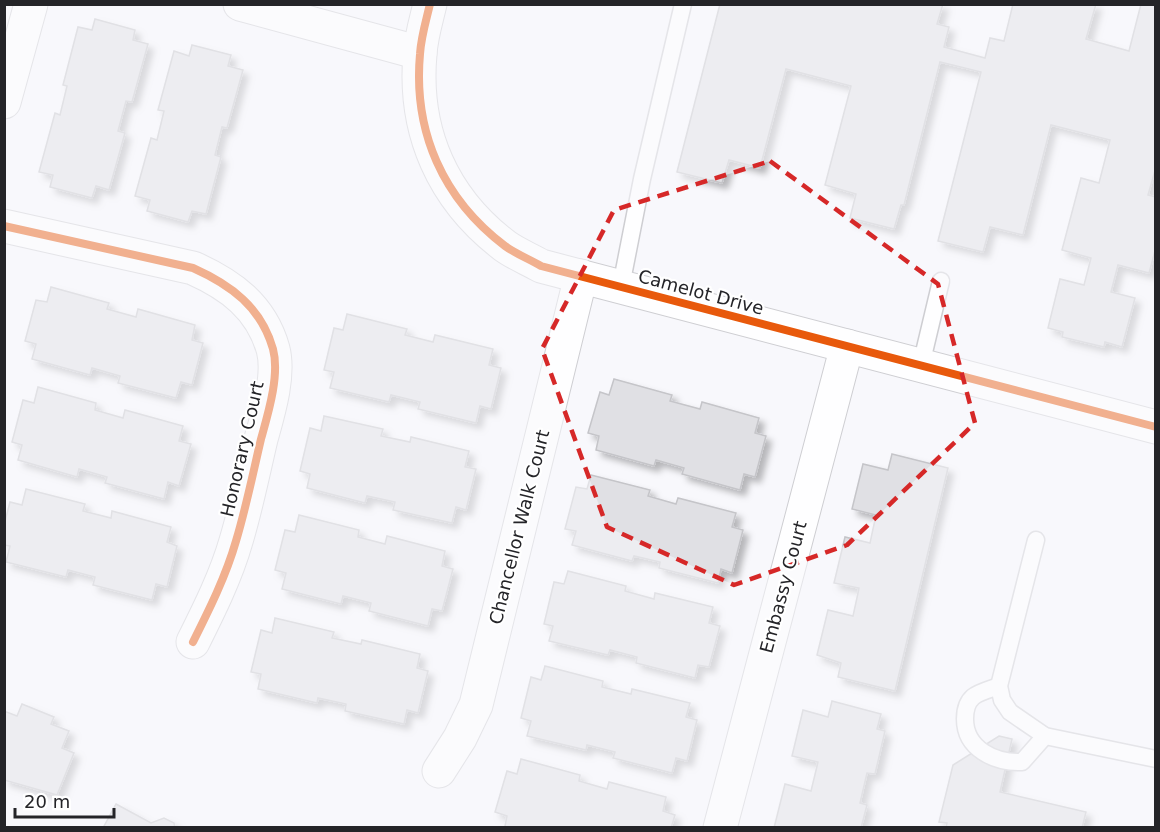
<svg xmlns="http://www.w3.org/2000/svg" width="1160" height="832" viewBox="0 0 1160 832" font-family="'DejaVu Sans',sans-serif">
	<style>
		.building { fill: #e0e0e4; stroke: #c5c5c9; stroke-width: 1.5; filter: url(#shadow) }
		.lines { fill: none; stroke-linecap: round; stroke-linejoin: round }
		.lane-casing { stroke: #ceced2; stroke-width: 19 }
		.street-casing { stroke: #ceced2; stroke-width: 35 }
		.lane { stroke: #fefeff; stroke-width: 16 }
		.street { stroke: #fefeff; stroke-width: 33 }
		.cycleway-casing { stroke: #fff; stroke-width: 11 }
		.cycleway { stroke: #e8590c; stroke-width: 8 }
		.marked { fill: none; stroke: #d62828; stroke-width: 4.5; stroke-dasharray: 12 8; stroke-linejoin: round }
		.labels { text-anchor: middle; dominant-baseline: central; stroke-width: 4.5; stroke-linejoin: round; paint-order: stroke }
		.street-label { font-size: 18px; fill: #242428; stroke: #fff }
	</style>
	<defs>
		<filter id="shadow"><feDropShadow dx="5.5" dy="5.5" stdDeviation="3" flood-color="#0004"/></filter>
	</defs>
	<rect width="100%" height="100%" fill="#f8f8fc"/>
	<!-- building -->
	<g class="building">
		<path d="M720 4H943L937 24 949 27 944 47 985 58 990 38 1004 41 1013 4H1096L1086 39 1129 51 1141 4H1156V167L1148 195 1156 197V247L1149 273 1118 265 1111 292 1135 298 1122 347 1105 342 1104 347 1062 337 1063 332 1048 328 1060 279 1084 285 1091 258 1062 250 1081 178 1099 183 1110 140 1051 125 1023 235 990 227 983 252 938 241 981 72 940 62 904 205H901L894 229 850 218 856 194 825 185 851 86 786 69 760 168 729 160 722 183 677 172Z"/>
		<path d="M95 19 135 30 133 40 148 44 132 102 126 101 118 131 125 133 109 190 96 186 92 198 50 187 53 175 39 172 55 113 60 115 67 86 63 85 78 27 92 30Z"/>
		<path d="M192 45 231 55 228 66 243 70 227 128 222 127 215 155 221 157 206 214 192 211 188 222 147 211 150 200 135 196 151 138 157 140 164 111 158 110 174 51 189 56Z"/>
		<path d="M51 287 109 303 107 309 136 317 138 309 195 325 192 340 203 343 192 385 181 382 176 398 118 383 120 376 92 368 90 375 32 359 36 344 25 341 36 300 47 302Z"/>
		<path d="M347 314 407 329 405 335 433 342 435 335 493 349 489 365 501 368 491 409 480 406 476 423 418 409 420 402 391 395 389 402 330 388 334 372 324 370 334 328 343 330Z"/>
		<path d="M614 379 672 395 670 401 700 409 702 402 759 418 755 433 766 436 755 477 744 474 740 490 682 474 684 468 656 460 654 466 596 450 599 436 588 433 600 392 609 395Z"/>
		<path d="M38 387 96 403 95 410 123 418 125 410 183 426 179 441 191 444 179 486 168 482 164 499 105 483 107 477 79 469 77 477 18 460 22 445 12 442 23 400 34 403Z"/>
		<path d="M324 416 383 429 381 436 410 442 411 437 469 451 465 467 476 469 466 510 456 507 452 523 393 510 395 502 367 496 365 503 307 488 310 474 300 471 310 428 321 431Z"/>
		<path d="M892 454 948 468 895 691 838 677 841 663 817 655 828 610 853 616 858 593 859 588 834 583 845 537 870 543 876 515 852 509 863 464 888 470Z"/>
		<path d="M591 475 650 490 648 496 676 504 678 498 736 513 732 527 743 530 732 573 721 569 718 583 659 568 660 562 634 556 632 561 572 545 576 531 565 529 576 487 587 489Z"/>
		<path d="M26 489 85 504 83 511 111 518 112 511 171 527 167 542 177 546 167 587 156 584 152 600 93 585 95 577 68 570 66 577 6 562 10 546 4 545V525L10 502 22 505Z"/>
		<path d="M299 515 359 530 358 537 385 544 387 536 445 551 442 566 453 569 442 611 432 609 428 626 369 611 371 603 343 596 341 604 282 589 286 573 275 570 285 530 295 532Z"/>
		<path d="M568 571 626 586 625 591 654 599 655 593 713 607 709 623 720 626 709 667 698 665 695 678 636 663 637 657 610 650 608 655 549 641 553 626 544 624 554 582 564 584Z"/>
		<path d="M275 618 334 632 332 638 361 644 362 640 420 654 417 668 428 671 418 713 407 710 404 724 345 711 346 704 318 698 317 703 258 689 261 674 251 672 261 630 272 633Z"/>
		<path d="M545 666 603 681 602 687 631 694 632 689 690 703 686 717 697 720 687 761 676 758 672 773 613 758 615 752 587 745 586 750 527 736 531 721 521 718 531 677 541 680Z"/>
		<path d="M832 701 881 714 877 729 885 731 875 774 867 773 860 803 867 805 861 828H774L785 784 811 791 818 762 792 756 803 710 828 717Z"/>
		<path d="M22 704 54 717 51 724 69 731 62 748 74 753 57 795 4 780V711L17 716Z"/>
		<path d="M999 736 1012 739 1000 792 1086 812 1082 828H946L947 823 939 822 953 765Z"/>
		<path d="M521 759 580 775 579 781 607 789 609 782 666 797 663 811 675 815 671 828H507L505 826 507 816 495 812 507 771 517 774Z"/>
		<path d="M116 804 151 823 164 818 174 823 175 828H103Z"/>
	</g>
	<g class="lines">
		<defs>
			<g id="lane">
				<path d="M621 286 642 179 683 4"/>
				<path d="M921 365 941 281"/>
				<path d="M1036 540 999 686 1002 700 1010 712 1045 736 1156 759"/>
				<path d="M999 686C991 689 979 692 973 697 966 703 965 711 965 719 965 749 995 763 1022 762L1045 736"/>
			</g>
			<g id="street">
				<path d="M240 4 420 53"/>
				<path d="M430 4C426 21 421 37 420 54 413 132 443 199 505 246 516 254 529 259 541 266L1156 427"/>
				<path d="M4 102 31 4"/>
				<path d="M4 226 193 268C231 285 261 307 273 349 280 375 268 414 261 439 253 473 246 508 236 541 226 576 209 610 193 642"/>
				<path d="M439 771 460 738 476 705 581 276"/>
				<path d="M720 828 847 346"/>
			</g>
		</defs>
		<!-- lane casing -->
		<use href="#lane" class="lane-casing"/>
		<!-- street casing -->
		<use href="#street" class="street-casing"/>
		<!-- lane -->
		<use href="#lane" class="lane"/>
		<!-- street -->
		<use href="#street" class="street"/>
		<defs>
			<g id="cycleway">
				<path d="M430 4C426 21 421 37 420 54 413 132 443 199 505 246 516 254 529 259 541 266L1156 427"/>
				<path d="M4 226 193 268C231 285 261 307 273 349 280 375 268 414 261 439 253 473 246 508 236 541 226 576 209 610 193 642"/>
			</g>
		</defs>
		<!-- cycleway casing -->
		<use href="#cycleway" class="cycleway-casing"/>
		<!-- cycleway -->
		<use href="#cycleway" class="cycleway"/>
	</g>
	<!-- marked area -->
	<path d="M0 0H1160V832H0ZM770 161 938 284 975 423 847 545 734 585 607 527 542 349 614 210Z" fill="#f8f8fc" fill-opacity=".55" fill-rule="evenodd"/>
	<path class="marked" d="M770 161 938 284 975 423 847 545 734 585 607 527 542 349 614 210Z"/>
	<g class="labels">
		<!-- street labels -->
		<g class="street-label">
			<text transform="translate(701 292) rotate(15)">Camelot Drive</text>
			<text transform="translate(242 449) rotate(-77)">Honorary Court</text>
			<text transform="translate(519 527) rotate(-76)">Chancellor Walk Court</text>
			<text transform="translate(783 587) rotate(-75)">Embassy Court</text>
		</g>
	</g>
	<!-- border -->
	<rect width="1160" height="832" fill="none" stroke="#242428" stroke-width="12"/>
	<!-- scale -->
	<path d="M15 808v9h99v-9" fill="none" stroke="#242428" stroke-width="3"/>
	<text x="24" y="808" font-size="18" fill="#242428" stroke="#ffffff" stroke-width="4.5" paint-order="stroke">20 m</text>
</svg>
